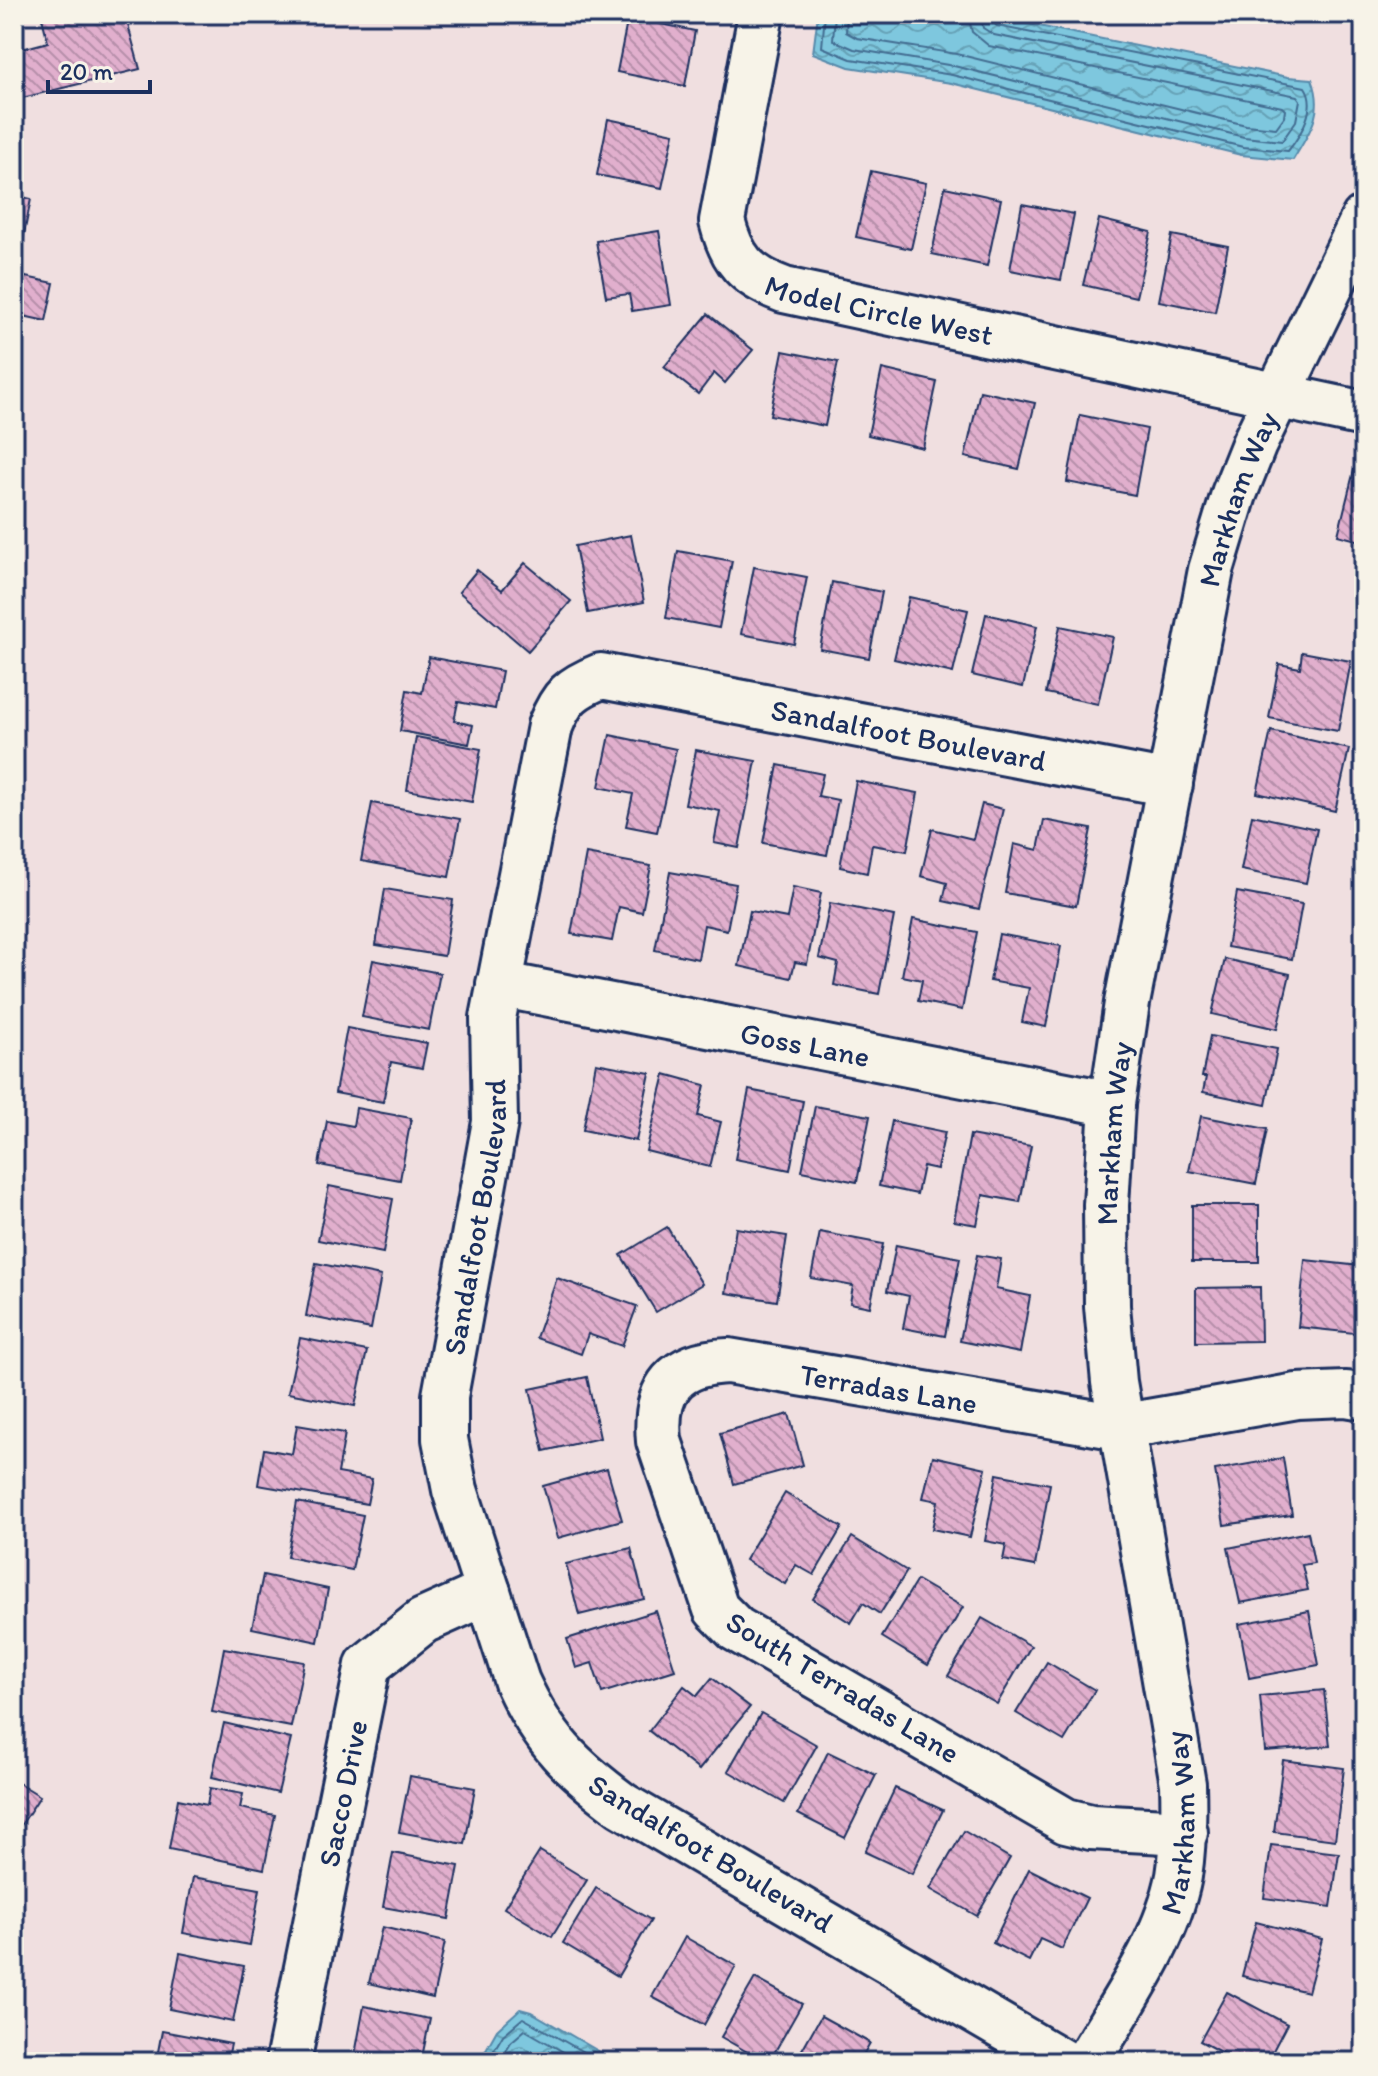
<svg xmlns="http://www.w3.org/2000/svg" width="1378" height="2076" viewBox="0 0 1378 2076" font-family="Itim,sans-serif">
	<style>
		.water { fill: url(#water-waves); stroke: #568aab; stroke-width: 2 }
		.lines { fill: none; stroke-linecap: round; stroke-linejoin: round }
		.shore { stroke: #436c91; stroke-width: 2 }
		.building { fill: url(#building-back-hatch); stroke: #1b2f5e; stroke-width: 2 }
		.minor-casing { stroke: #1b2f5e; stroke-width: 50 }
		.minor { stroke: #f7f3e8; stroke-width: 44 }
		.labels { text-anchor: middle; dominant-baseline: central; stroke-width: 6; stroke-linejoin: round; paint-order: stroke }
		.street-label { font-size: 30px; fill: #1b2f5e; stroke: #f7f3e8 }
	</style>
	<defs>
		<pattern id="water-waves" width="16" height="10" patternUnits="userSpaceOnUse" patternTransform="scale(2)"><rect width="16" height="10" fill="#7ec7de"/><path d="M0 5q4-4 8 0t8 0" fill="none" stroke="#66a2b7"/></pattern>
		<pattern id="building-back-hatch" width="6" height="6" patternUnits="userSpaceOnUse" patternTransform="scale(2)"><rect width="6" height="6" fill="#e1afcd"/><path d="M-1 5l2 2M0 0l6 6M5-1l2 2" fill="none" stroke="#b68faa"/></pattern>
	</defs>
	<rect width="100%" height="100%" fill="#f0dfe0"/>
	<filter id="ink" filterUnits="userSpaceOnUse"><feTurbulence type="fractalNoise" baseFrequency=".0125" numOctaves="2"/><feDisplacementMap in="SourceGraphic" scale="16" xChannelSelector="R" yChannelSelector="G"/><feConvolveMatrix kernelMatrix="1 2 1 2 8 2 1 2 1" color-interpolation-filters="sRGB"/></filter>
	<g filter="url(#ink)">
		<!-- water -->
		<g class="water">
			<path d="M818 14H980L1288 77 1312 79C1325 112 1310 132 1293 160L1241 155 951 83 849 67 813 53Z"/>
			<path d="M520 2009 531 2012 617 2062H479L497 2030Z"/>
		</g>
		<g class="lines">
			<!-- shore -->
			<g class="shore">
				<path d="M825 14 822 47 851 59 952 75 1243 147 1288 151C1301 135 1318 106 1305 87L997 26 991 21 990 14"/>
				<path d="M835 14 833 40 854 49 954 66 1244 137 1282 141 1296 121 1300 100 1297 96 994 35 983 28 980 14"/>
				<path d="M847 14 846 32 857 38 957 54 1246 125 1276 128 1284 117 1285 110 1282 107 989 46 972 32 968 14"/>
				<path d="M487 2062 503 2035 523 2018 601 2062"/>
				<path d="M499 2062 511 2042 525 2030 581 2062"/>
			</g>
		</g>
		<!-- building -->
		<g class="building">
			<path d="M41 14H125L140 69 14 100V51L48 42Z"/>
			<path d="M628 17 695 31 685 86 617 72Z"/>
			<path d="M608 119 674 133 662 188 597 175Z"/>
			<path d="M871 171 926 183 911 249 856 237Z"/>
			<path d="M945 187 1001 199 987 266 932 254Z"/>
			<path d="M14 195 31 199 16 275 54 283 46 321 14 314Z"/>
			<path d="M1022 204 1074 214 1061 280 1010 270Z"/>
			<path d="M1099 219 1151 232 1136 297 1083 285Z"/>
			<path d="M659 231 671 305 632 311 629 294 606 297 596 241Z"/>
			<path d="M1172 235 1228 246 1215 312 1159 301Z"/>
			<path d="M708 314 753 350 725 383 714 373 698 394 664 367Z"/>
			<path d="M783 351 838 362 825 426 770 415Z"/>
			<path d="M882 369 937 382 923 448 868 435Z"/>
			<path d="M980 391 1035 403 1019 469 965 457Z"/>
			<path d="M1080 415 1147 429 1135 495 1067 482Z"/>
			<path d="M1354 470 1364 472V542L1338 535Z"/>
			<path d="M631 535 644 602 588 613 575 546Z"/>
			<path d="M678 551 732 561 719 628 666 618Z"/>
			<path d="M525 563 571 601 528 651 459 592 477 570 502 590Z"/>
			<path d="M754 567 807 577 794 644 741 634Z"/>
			<path d="M832 582 882 592 869 658 820 649Z"/>
			<path d="M909 597 968 610 953 673 894 659Z"/>
			<path d="M986 614 1037 626 1023 687 972 675Z"/>
			<path d="M1060 626 1113 637 1098 704 1046 693Z"/>
			<path d="M1302 652 1351 661 1338 731 1269 718 1279 664 1300 668Z"/>
			<path d="M429 657 502 671 495 709 458 702 454 721 473 725 469 744 400 731 407 690 422 693Z"/>
			<path d="M1271 731 1349 749 1335 811 1257 793Z"/>
			<path d="M610 735 676 749 657 832 626 826 633 794 599 787Z"/>
			<path d="M416 737 481 749 472 802 407 790Z"/>
			<path d="M696 750 756 761 739 848 714 843 720 811 685 804Z"/>
			<path d="M778 765 823 774 818 796 838 800 827 855 763 843Z"/>
			<path d="M856 781 918 793 907 851 872 845 867 873 840 867Z"/>
			<path d="M372 803 460 819 449 877 361 861Z"/>
			<path d="M982 804 1003 809 979 909 943 901 947 883 921 876 932 829 973 839Z"/>
			<path d="M1252 815 1317 829 1306 883 1241 870Z"/>
			<path d="M1044 820 1091 829 1076 906 1005 893 1014 844 1038 850Z"/>
			<path d="M586 854 651 866 642 912 619 907 612 941 571 934Z"/>
			<path d="M670 872 736 884 727 930 704 925 698 959 655 950Z"/>
			<path d="M793 887 821 893 807 964 795 962 791 978 739 966 750 911 787 918Z"/>
			<path d="M385 889 453 900 444 956 376 945Z"/>
			<path d="M1237 892 1302 904 1292 959 1227 947Z"/>
			<path d="M830 903 894 916 879 994 834 985 838 963 819 958Z"/>
			<path d="M913 919 977 932 962 1010 918 1001 922 980 902 976Z"/>
			<path d="M999 934 1061 946 1046 1027 1022 1022 1029 988 990 981Z"/>
			<path d="M1225 959 1290 974 1277 1029 1212 1014Z"/>
			<path d="M373 960 440 973 429 1030 362 1017Z"/>
			<path d="M347 1028 427 1043 422 1068 391 1062 383 1102 335 1093Z"/>
			<path d="M1210 1036 1277 1049 1266 1105 1203 1092 1206 1077H1202Z"/>
			<path d="M596 1063 650 1073 636 1141 583 1130Z"/>
			<path d="M665 1074 705 1085 698 1116 721 1122 710 1167 646 1151Z"/>
			<path d="M749 1090 803 1101 790 1170 735 1159Z"/>
			<path d="M815 1106 870 1116 857 1182 802 1171Z"/>
			<path d="M356 1108 411 1118 400 1180 319 1165 327 1121 353 1126Z"/>
			<path d="M1201 1116 1267 1129 1256 1184 1189 1171Z"/>
			<path d="M892 1121 945 1132 937 1169 923 1166 917 1194 879 1186Z"/>
			<path d="M970 1135 1031 1146 1020 1202 983 1195 977 1225 954 1221Z"/>
			<path d="M329 1186 393 1199 383 1253 318 1240Z"/>
			<rect x="1192" y="1205" width="67" height="57"/>
			<path d="M667 1227 702 1284 656 1312 621 1255Z"/>
			<path d="M736 1228 787 1236 777 1301 726 1293Z"/>
			<path d="M820 1232 883 1244 870 1307 850 1303 853 1286 811 1278Z"/>
			<path d="M896 1245 960 1258 945 1336 903 1328 909 1296 887 1291Z"/>
			<path d="M977 1255 1001 1259 996 1289 1030 1296 1020 1353 960 1341Z"/>
			<path d="M1305 1260 1360 1266 1354 1333 1298 1327Z"/>
			<path d="M316 1263 381 1276 371 1329 306 1316Z"/>
			<path d="M557 1278 637 1306 622 1346 588 1334 581 1354 536 1338Z"/>
			<path d="M1260 1287 1261 1341 1196 1342V1288Z"/>
			<path d="M300 1338 367 1351 355 1406 288 1393Z"/>
			<path d="M587 1377 600 1438 544 1451 530 1389Z"/>
			<path d="M789 1414 803 1465 734 1484 720 1433Z"/>
			<path d="M297 1425 345 1433 338 1473 372 1479 367 1504 258 1485 264 1449 292 1454Z"/>
			<path d="M933 1456 986 1468 970 1537 932 1529 938 1501 923 1498Z"/>
			<path d="M1283 1458 1292 1515 1224 1525 1215 1470Z"/>
			<path d="M607 1468 622 1520 558 1538 543 1486Z"/>
			<path d="M997 1474 1050 1484 1035 1566 1003 1560 1006 1545 985 1541Z"/>
			<path d="M785 1493 842 1527 814 1575 796 1565 785 1584 745 1560Z"/>
			<path d="M297 1502 363 1515 352 1570 287 1557Z"/>
			<path d="M1308 1532 1314 1563 1302 1565 1308 1590 1240 1603 1228 1548Z"/>
			<path d="M852 1537 907 1571 880 1614 863 1603 851 1623 813 1599Z"/>
			<path d="M631 1548 644 1599 579 1615 566 1564Z"/>
			<path d="M263 1575 328 1589 318 1642 252 1628Z"/>
			<path d="M917 1580 963 1607 928 1665 882 1637Z"/>
			<path d="M656 1611 675 1670 602 1693 592 1663 576 1668 567 1639Z"/>
			<path d="M1309 1611 1319 1665 1249 1678 1239 1624Z"/>
			<path d="M982 1618 1031 1646 997 1704 948 1676Z"/>
			<path d="M224 1648 304 1662 291 1727 212 1712Z"/>
			<path d="M1047 1662 1095 1690 1064 1741 1016 1713Z"/>
			<path d="M712 1678 750 1707 699 1770 649 1731 684 1686 697 1696Z"/>
			<path d="M1324 1690 1330 1746 1265 1751 1260 1696Z"/>
			<path d="M761 1713 817 1745 784 1803 728 1771Z"/>
			<path d="M224 1723 291 1739 278 1793 212 1777Z"/>
			<path d="M828 1752 876 1775 845 1838 798 1814Z"/>
			<path d="M1283 1760 1344 1768 1335 1840 1274 1832Z"/>
			<path d="M410 1776 475 1788 465 1844 399 1832Z"/>
			<path d="M14 1780 40 1796 14 1836Z"/>
			<path d="M210 1788 243 1794 240 1808 275 1815 264 1869 169 1849 178 1799 207 1805Z"/>
			<path d="M895 1788 943 1810 912 1874 865 1852Z"/>
			<path d="M964 1831 1010 1858 977 1916 930 1889Z"/>
			<path d="M1271 1845 1339 1853 1331 1907 1264 1898Z"/>
			<path d="M540 1851 587 1880 552 1937 504 1908Z"/>
			<path d="M393 1853 459 1866 449 1919 383 1907Z"/>
			<path d="M1029 1869 1087 1898 1062 1949 1040 1939 1029 1961 993 1943Z"/>
			<path d="M193 1877 260 1889 250 1945 183 1933Z"/>
			<path d="M596 1888 651 1920 618 1976 563 1943Z"/>
			<path d="M1256 1922 1322 1939 1308 1992 1242 1976Z"/>
			<path d="M382 1927 445 1942 433 1998 369 1983Z"/>
			<path d="M685 1937 736 1966 704 2025 652 1997Z"/>
			<path d="M180 1953 244 1966 233 2022 169 2009Z"/>
			<path d="M755 1978 802 2004 769 2062H765L721 2037Z"/>
			<path d="M1227 1992 1287 2024 1267 2062H1239L1200 2041Z"/>
			<path d="M364 2006 430 2019 421 2062 354 2060Z"/>
			<path d="M821 2016 870 2043 859 2062H795Z"/>
			<path d="M162 2031 231 2044 227 2062H156Z"/>
		</g>
		<g class="lines">
			<defs>
				<g id="minor">
					<path id="s1" d="M761 14 722 221C732 260 746 276 784 290L1364 414"/>
					<path id="s2" d="M499 984 1112 1104"/>
					<path id="s3" d="M1185 1832 1091 1827 1066 1821 736 1629 716 1609 659 1441C654 1388 675 1363 728 1361L1120 1427 1297 1396 1346 1394 1364 1397"/>
					<path id="s4" d="M288 2062 368 1665 423 1621 488 1592"/>
					<path id="s5" d="M1062 2062 622 1805C571 1767 544 1741 517 1682L455 1490 445 1439V1396L495 1122 493 1018 550 726C562 696 571 688 601 676L1170 784"/>
					<path id="s6" d="M1087 2062C1121 2004 1166 1943 1179 1876 1184 1845 1184 1816 1183 1784L1114 1382 1107 1306 1106 1205 1112 1104 1127 1003 1211 570 1234 494 1254 444 1364 218"/>
				</g>
			</defs>
			<!-- minor casing -->
			<use href="#minor" class="minor-casing"/>
			<!-- minor -->
			<use href="#minor" class="minor"/>
		</g>
	</g>
	<g class="labels">
		<!-- street labels -->
		<g class="street-label">
			<text stroke="none"><textPath href="#s1" startOffset="406">Model Circle West</textPath></text>
			<text stroke="none"><textPath href="#s6" startOffset="1606">Markham Way</textPath></text>
			<text stroke="none"><textPath href="#s5" startOffset="2038">Sandalfoot Boulevard</textPath></text>
			<text stroke="none"><textPath href="#s2" startOffset="312">Goss Lane</textPath></text>
			<text stroke="none"><textPath href="#s6" startOffset="958">Markham Way</textPath></text>
			<text stroke="none"><textPath href="#s5" startOffset="1152">Sandalfoot Boulevard</textPath></text>
			<text stroke="none"><textPath href="#s3" startOffset="994">Terradas Lane</textPath></text>
			<text transform="translate(843 1687) rotate(31)">South Terradas Lane</text>
			<text stroke="none"><textPath href="#s4" startOffset="274">Sacco Drive</textPath></text>
			<text stroke="none"><textPath href="#s6" startOffset="262">Markham Way</textPath></text>
			<text transform="translate(711 1853) rotate(31)">Sandalfoot Boulevard</text>
		</g>
	</g>
	<!-- margin -->
	<rect width="1378" height="2076" fill="none" stroke="#f7f3e8" stroke-width="48"/>
	<rect x="24" y="24" width="1330" height="2028" fill="none" stroke="#1b2f5e" stroke-width="3" filter="url(#ink)"/>
	<!-- scale -->
	<path d="M48 80v12h102v-12" fill="none" stroke="#1b2f5e" stroke-width="4"/>
	<text x="60" y="80" font-size="24" fill="#1b2f5e" stroke="#f7f3e8" stroke-width="6" paint-order="stroke">20 m</text>
</svg>
